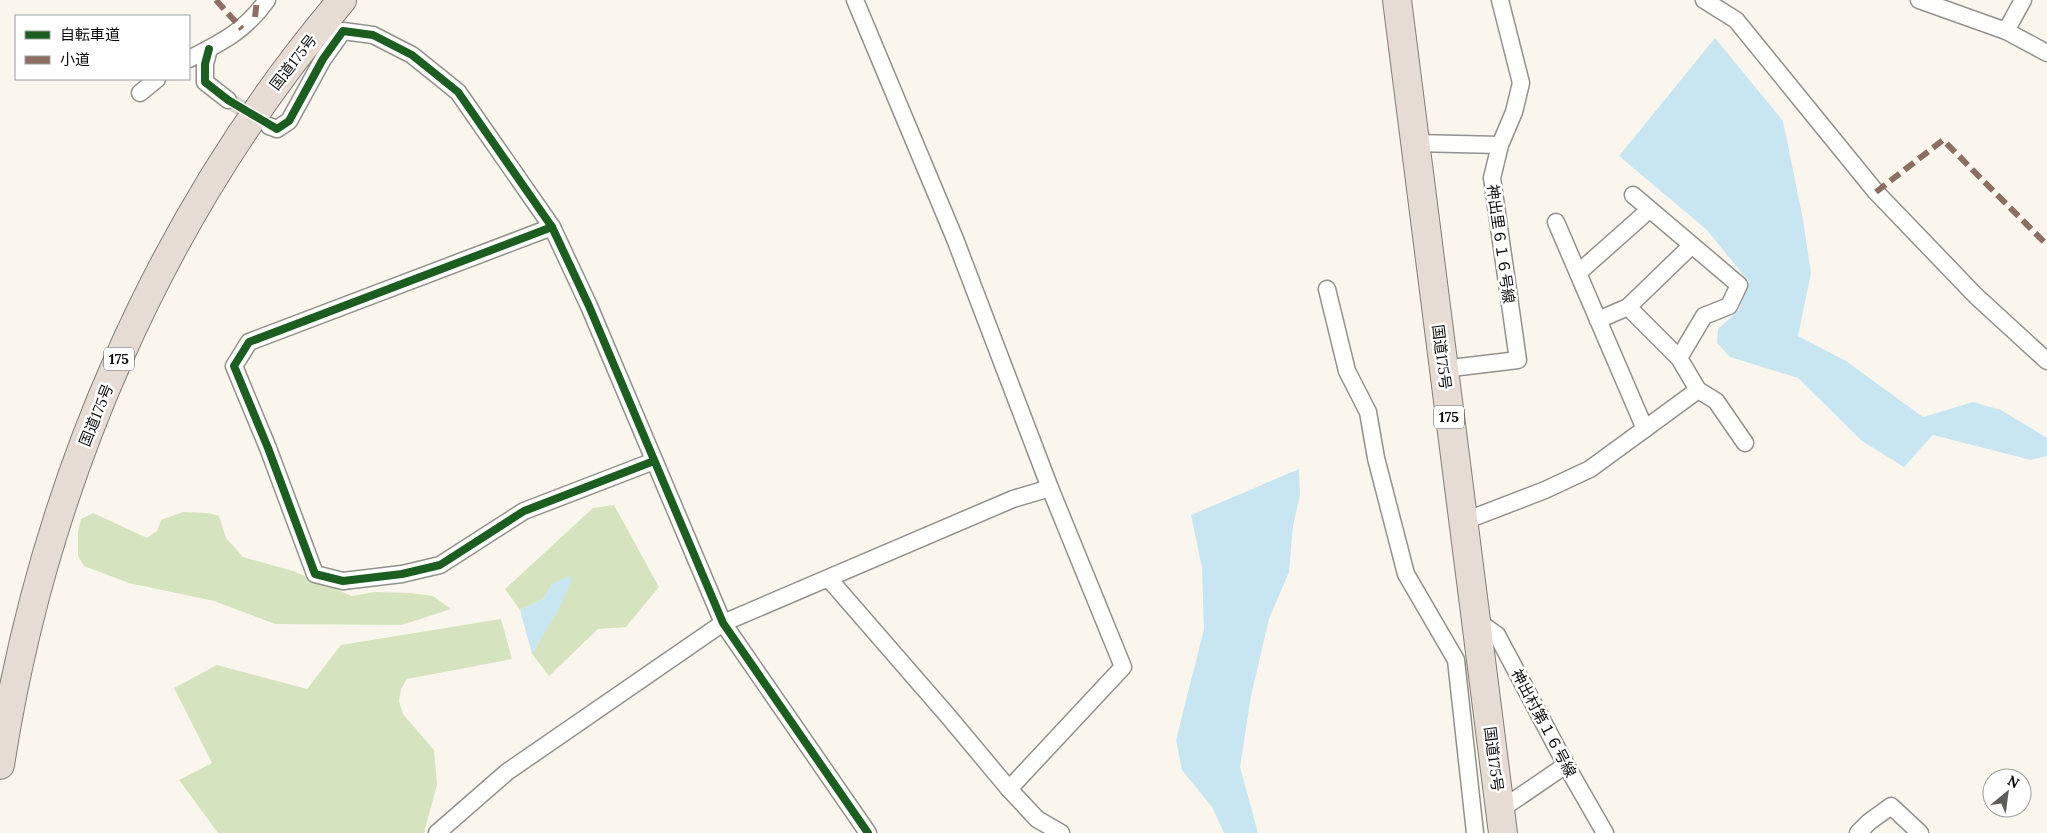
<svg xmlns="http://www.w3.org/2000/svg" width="2047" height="833" viewBox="0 0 2047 833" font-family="Lora,'Noto Sans JP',serif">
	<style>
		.forest { fill: #d5e4be }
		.water { fill: #c8e6f1 }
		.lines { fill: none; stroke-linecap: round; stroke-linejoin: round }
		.street-tunnel { stroke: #d6d3cc; stroke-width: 16; stroke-dasharray: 16 8; stroke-linecap: butt }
		.street-casing { stroke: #93918d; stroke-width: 19 }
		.highway-casing { stroke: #807e7a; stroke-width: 30 }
		.street { stroke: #fefefc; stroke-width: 16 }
		.highway { stroke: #e7dcd4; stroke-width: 28 }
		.quiet { stroke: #8d6e63; stroke-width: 6; stroke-dasharray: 12 6; stroke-linecap: butt }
		.cycleway-casing { stroke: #fff; stroke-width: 11 }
		.cycleway { stroke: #1b5e20; stroke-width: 8 }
		.labels { text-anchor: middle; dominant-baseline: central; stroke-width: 5; stroke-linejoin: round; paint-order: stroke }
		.shield { fill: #fff; stroke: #545454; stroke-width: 1 }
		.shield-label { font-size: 14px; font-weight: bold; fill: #0b0b0b }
		.street-label { font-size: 15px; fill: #0b0b0b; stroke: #fff }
	</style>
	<rect width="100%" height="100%" fill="#faf6ee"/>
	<!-- forest -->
	<g class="forest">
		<path d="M614 505 659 587 626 627 598 629 549 676 532 654 558 609 552 584 543 599 520 610 505 589 593 508Z"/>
		<path d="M183 512 208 513 219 516 226 538 243 557 293 571 352 596 375 592 411 593 433 596 451 609 402 625 275 624 214 601 129 583 84 566 78 556V532L81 519 93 513 147 538 157 531 161 520Z"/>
		<path d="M501 619 512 659 407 679 401 689 399 701 403 714 434 750 437 785 424 833H218L179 780 212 763 174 688 217 665 307 689 341 645Z"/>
	</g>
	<!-- water -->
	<g class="water">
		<path d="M1715 38 1783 121 1803 220 1811 273 1798 336 1846 361 1923 417 1973 402 2001 410 2047 438V456L2031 460 1933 435 1904 467 1862 441 1798 378 1730 357 1717 343 1718 329 1739 310 1749 282 1707 230 1619 156Z"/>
		<path d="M1299 469 1300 495 1293 526 1289 572 1269 619 1251 696 1240 767 1258 833H1224L1212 807 1182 770 1176 740 1204 629 1202 568 1191 515Z"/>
		<path d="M569 576 571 582 558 610 532 654 520 610 543 599 552 584Z"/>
	</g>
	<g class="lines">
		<!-- street-tunnel -->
		<path class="street-tunnel" d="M228 100 262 121"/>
		<defs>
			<g id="street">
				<path d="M855 0 955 239 1050 488 1123 667 1009 789"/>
				<path d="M1704 0 1736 20 1876 192 1976 296 2047 361"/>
				<path d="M1919 0 2006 31 2047 53"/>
				<path d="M2006 31 2023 0"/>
				<path d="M209 49 205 64V82L228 100"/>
				<path d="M189 59C222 42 245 31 267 0"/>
				<path d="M140 93 157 79"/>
				<path d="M269 126 277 129 289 121 323 59 343 31 373 35 412 55 458 92 552 227 589 306 723 623 868 833"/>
				<path d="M1415 143 1500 145"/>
				<path d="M1633 195 1739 285 1729 306 1704 316 1679 358 1698 390"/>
				<path d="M1556 222 1645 429"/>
				<path d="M552 227 249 342 234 366 268 448 315 574 343 581 402 574 440 565 524 511 654 461"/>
				<path d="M1578 273 1649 210"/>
				<path d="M1327 289 1347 371 1368 412 1376 458 1406 574 1456 660 1475 833"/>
				<path d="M1628 307 1679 358"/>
				<path d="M1598 320 1628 307 1691 246"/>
				<path d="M1443 369 1518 360 1492 178 1500 145 1514 112 1521 83 1500 0"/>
				<path d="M1462 522 1545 490 1590 469 1698 390 1716 401 1745 443"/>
				<path d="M829 579 948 716 1009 789 1037 819 1061 833"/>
				<path d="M1476 620 1497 635 1566 765 1605 833"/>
				<path d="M1500 810 1566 765"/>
				<path d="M437 833 507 772 723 623 1013 499 1050 488"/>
				<path d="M1858 833 1869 822 1891 806 1920 833"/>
			</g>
			<g id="highway">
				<path d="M1397 0 1503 833"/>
				<path d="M0 765C43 486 159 216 342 0"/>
			</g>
		</defs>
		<!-- street casing -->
		<use href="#street" class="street-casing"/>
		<!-- highway casing -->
		<use href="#highway" class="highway-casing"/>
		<!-- street -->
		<use href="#street" class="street"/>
		<!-- highway -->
		<use href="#highway" class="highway"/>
		<!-- quiet -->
		<g class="quiet">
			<path d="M216 0 242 29"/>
			<path d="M255 17 257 0"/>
			<path d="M1876 192 1943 140 2047 245"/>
		</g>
		<defs>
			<g id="cycleway">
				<path d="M209 49 205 64V82L228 100 277 129 289 121 323 59 343 31 373 35 412 55 458 92 552 227 589 306 723 623 868 833"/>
				<path d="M552 227 249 342 234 366 268 448 315 574 343 581 402 574 440 565 524 511 654 461"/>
			</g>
		</defs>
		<!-- cycleway casing -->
		<use href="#cycleway" class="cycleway-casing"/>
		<!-- cycleway -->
		<use href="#cycleway" class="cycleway"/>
	</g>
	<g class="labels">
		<!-- shield labels -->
		<g class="shield">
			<rect x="104" y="347.5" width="30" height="23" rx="4"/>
			<rect x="1434" y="405.5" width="30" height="23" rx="4"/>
		</g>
		<g class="shield-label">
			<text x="119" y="359">175</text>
			<text x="1449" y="417">175</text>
		</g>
		<!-- street labels -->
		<g class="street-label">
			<text transform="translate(293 62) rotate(-52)">国道175号</text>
			<text transform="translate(1501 244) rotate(82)">神出里６１６号線</text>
			<text transform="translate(1442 357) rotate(83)">国道175号</text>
			<text transform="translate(96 415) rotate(-68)">国道175号</text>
			<text transform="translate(1544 723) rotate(62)">神出村第１６号線</text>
			<text transform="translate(1494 759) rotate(83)">国道175号</text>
		</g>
	</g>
	<!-- legend -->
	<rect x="15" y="15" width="175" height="65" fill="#ffffff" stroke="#9d9d9d"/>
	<rect x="25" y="31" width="25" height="8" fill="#1b5e20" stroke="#9d9d9d"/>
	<text x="60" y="40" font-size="15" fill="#0b0b0b">自転車道</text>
	<rect x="25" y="56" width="25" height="8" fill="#8d6e63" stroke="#9d9d9d"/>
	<text x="60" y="65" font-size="15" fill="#0b0b0b">小道</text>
	<!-- north arrow -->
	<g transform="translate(2007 793) rotate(29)"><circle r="24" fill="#ffffff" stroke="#9d9d9d"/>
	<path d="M0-4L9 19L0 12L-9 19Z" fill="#5f5d5a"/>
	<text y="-8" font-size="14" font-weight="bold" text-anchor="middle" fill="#0b0b0b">N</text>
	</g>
</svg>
